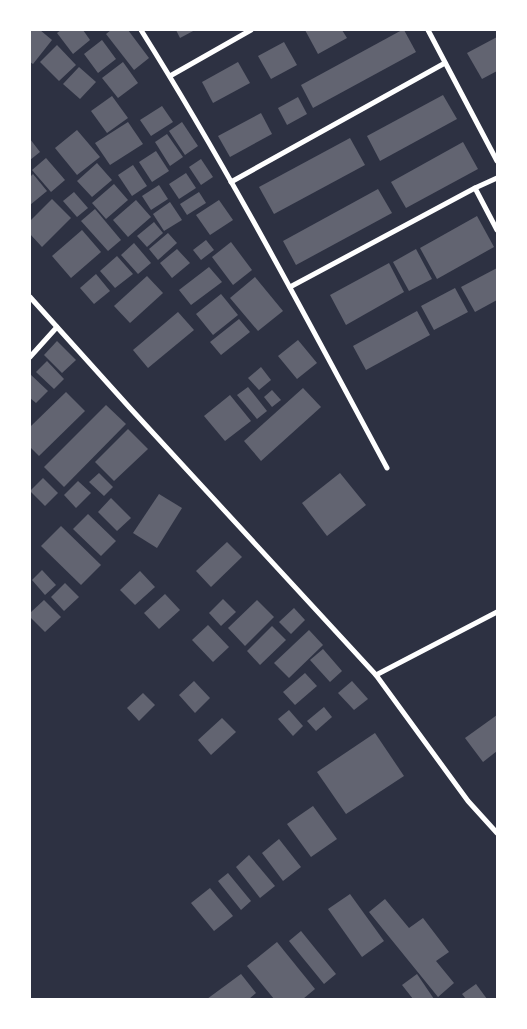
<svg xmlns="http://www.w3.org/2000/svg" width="527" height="1029" viewBox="0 0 527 1029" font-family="'Titillium Web',sans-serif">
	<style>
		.building { fill: #626471 }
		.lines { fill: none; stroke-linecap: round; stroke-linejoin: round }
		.minor { stroke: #fff; stroke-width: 5 }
	</style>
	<rect width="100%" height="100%" fill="#2d3142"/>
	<!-- building -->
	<g class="building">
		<path d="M30 30H40L52 40 33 64 30 62Z"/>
		<path d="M61 30H83L90 40 73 54 57 33Z"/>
		<path d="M111 30H128L149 58 134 70 106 34Z"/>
		<path d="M176 30H195L180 38Z"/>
		<path d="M305 30H342L347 38 318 54Z"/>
		<path d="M402 30H404L416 52 313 108 301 85Z"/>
		<path d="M497 37V71L482 79 467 53Z"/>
		<path d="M102 40 116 59 98 73 84 54Z"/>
		<path d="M284 42 297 65 271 79 258 56Z"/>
		<path d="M57 45 76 65 59 81 40 62Z"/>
		<path d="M123 62 138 83 118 98 102 78Z"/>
		<path d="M238 62 250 83 213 103 202 82Z"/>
		<path d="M79 67 96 82 80 99 63 84Z"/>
		<path d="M443 95 457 119 380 161 367 136Z"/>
		<path d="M112 96 128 118 107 133 91 111Z"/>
		<path d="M298 97 307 114 287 125 278 108Z"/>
		<path d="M162 106 173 122 151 136 140 120Z"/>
		<path d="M261 113 272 134 230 157 218 136Z"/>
		<path d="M128 122 143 144 110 165 95 143Z"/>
		<path d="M182 122 198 146 185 155 169 131Z"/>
		<path d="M77 130 100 157 77 175 55 148Z"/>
		<path d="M167 134 183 157 170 166 155 142Z"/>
		<path d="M350 138 365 165 274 214 259 187Z"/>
		<path d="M30 139 40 152 30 160Z"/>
		<path d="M463 142 478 169 406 208 391 182Z"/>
		<path d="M156 151 169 171 152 182 139 162Z"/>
		<path d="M46 158 65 180 51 192 32 170Z"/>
		<path d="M201 159 213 177 201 185 189 167Z"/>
		<path d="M97 163 112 180 92 197 77 181Z"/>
		<path d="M133 165 147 186 132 196 118 175Z"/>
		<path d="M186 173 196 188 179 199 169 184Z"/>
		<path d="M33 174 47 191 30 205V177Z"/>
		<path d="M114 184 128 200 106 219 92 203Z"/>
		<path d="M159 185 168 199 151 210 142 196Z"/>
		<path d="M378 189 392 213 296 265 283 241Z"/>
		<path d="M74 192 88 208 77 217 63 201Z"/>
		<path d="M199 192 206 203 187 215 180 204Z"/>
		<path d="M52 199 71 218 42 247 30 234V221Z"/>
		<path d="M136 200 151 217 128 237 113 220Z"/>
		<path d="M219 200 233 220 210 235 196 215Z"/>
		<path d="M170 202 182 220 164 231 153 214Z"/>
		<path d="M95 209 121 240 108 251 81 221Z"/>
		<path d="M477 216 494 247 437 279 420 248Z"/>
		<path d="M154 222 163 233 147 247 137 236Z"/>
		<path d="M82 230 101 252 71 278 52 256Z"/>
		<path d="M168 233 177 243 158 260 149 249Z"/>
		<path d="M206 240 214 250 201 260 193 250Z"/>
		<path d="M231 242 252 270 233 285 212 257Z"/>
		<path d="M134 243 151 263 138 274 121 255Z"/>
		<path d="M177 249 190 263 172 278 160 263Z"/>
		<path d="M416 249 432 279 409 291 393 262Z"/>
		<path d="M117 256 133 274 115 288 100 271Z"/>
		<path d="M389 263 404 292 346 325 330 295Z"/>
		<path d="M209 267 222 282 191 305 179 290Z"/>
		<path d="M497 268V300L475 312 461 287Z"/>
		<path d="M96 274 110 291 94 304 80 288Z"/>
		<path d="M147 276 163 293 130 323 114 306Z"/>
		<path d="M255 277 283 311 258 331 230 298Z"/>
		<path d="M455 288 468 312 434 330 421 306Z"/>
		<path d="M221 294 238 315 213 335 196 314Z"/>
		<path d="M417 311 430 335 366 370 353 346Z"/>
		<path d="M178 312 194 330 148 368 133 350Z"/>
		<path d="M239 319 250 332 221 355 210 342Z"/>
		<path d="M298 340 317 363 297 379 278 356Z"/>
		<path d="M57 341 76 360 62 373 44 355Z"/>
		<path d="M47 361 64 379 54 389 36 372Z"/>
		<path d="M261 367 271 380 259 390 248 378Z"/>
		<path d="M30 374 48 391 36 403 30 398Z"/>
		<path d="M248 387 267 411 257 419 237 395Z"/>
		<path d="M303 388 321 407 261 461 244 441Z"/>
		<path d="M272 390 281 400 272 407 264 397Z"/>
		<path d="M66 392 85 411 39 456 30 447V427Z"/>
		<path d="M230 395 251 421 225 441 204 416Z"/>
		<path d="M106 405 126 424 64 487 44 467Z"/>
		<path d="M128 429 148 449 114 481 95 462Z"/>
		<path d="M99 473 113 487 104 496 89 482Z"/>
		<path d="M340 473 366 505 327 536 302 503Z"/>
		<path d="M43 478 58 493 45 506 30 491Z"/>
		<path d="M78 481 91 493 76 508 64 495Z"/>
		<path d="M159 494 182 508 157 548 133 533Z"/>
		<path d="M111 498 131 518 117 531 98 512Z"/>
		<path d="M88 514 116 541 101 556 73 529Z"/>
		<path d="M61 526 101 565 81 585 41 546Z"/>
		<path d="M227 542 242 557 211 587 196 571Z"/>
		<path d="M42 570 56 585 45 595 32 580Z"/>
		<path d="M140 571 155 587 135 605 120 590Z"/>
		<path d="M65 583 79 597 64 611 51 597Z"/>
		<path d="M165 594 180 610 159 629 144 613Z"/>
		<path d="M223 599 236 612 221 626 209 613Z"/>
		<path d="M44 600 61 617 45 632 30 617V613Z"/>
		<path d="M257 600 274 617 245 646 228 628Z"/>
		<path d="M294 608 305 620 291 634 279 622Z"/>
		<path d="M208 625 229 647 213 662 192 640Z"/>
		<path d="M272 626 286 640 260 665 247 651Z"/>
		<path d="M309 630 323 645 289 678 274 663Z"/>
		<path d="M323 649 342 671 330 682 310 660Z"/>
		<path d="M305 673 317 686 295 705 283 692Z"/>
		<path d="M194 681 210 698 195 713 179 695Z"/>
		<path d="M352 681 368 699 354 710 338 693Z"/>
		<path d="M143 693 155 705 139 721 127 708Z"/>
		<path d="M324 707 332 717 316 731 307 721Z"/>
		<path d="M289 710 303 726 293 736 278 719Z"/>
		<path d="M497 715V751L483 762 465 738Z"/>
		<path d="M222 718 236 732 211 755 198 740Z"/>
		<path d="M375 733 404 776 346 814 317 772Z"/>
		<path d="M313 806 337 839 311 857 287 824Z"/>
		<path d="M279 839 301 867 283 881 262 853Z"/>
		<path d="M249 855 275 886 260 898 236 867Z"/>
		<path d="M228 873 251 901 241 910 218 881Z"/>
		<path d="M210 888 233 916 214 931 191 903Z"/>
		<path d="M350 894 384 941 362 957 328 909Z"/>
		<path d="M385 899 409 928 423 918 449 952 436 961 454 983 438 997 369 912Z"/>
		<path d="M301 931 336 974 324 984 289 941Z"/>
		<path d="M277 942 315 989 303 999H274L247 966Z"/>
		<path d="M241 974 256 993 249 999H207Z"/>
		<path d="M417 974 434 999H413L402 985Z"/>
		<path d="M476 984 487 999H466L462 994Z"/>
	</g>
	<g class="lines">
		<!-- minor -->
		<g class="minor">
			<path d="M141 30C230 172 308 321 387 468"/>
			<path d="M428 30 497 161"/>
			<path d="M170 76 251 30"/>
			<path d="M231 182 445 63"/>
			<path d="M475 188 497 230"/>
			<path d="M290 287 475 188 497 178"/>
			<path d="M30 297 130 408 376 675 468 801 497 833"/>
			<path d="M30 357 57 327"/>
			<path d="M376 675 497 612"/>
		</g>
	</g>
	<!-- border -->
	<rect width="527" height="1029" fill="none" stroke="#ffffff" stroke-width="62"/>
</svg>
